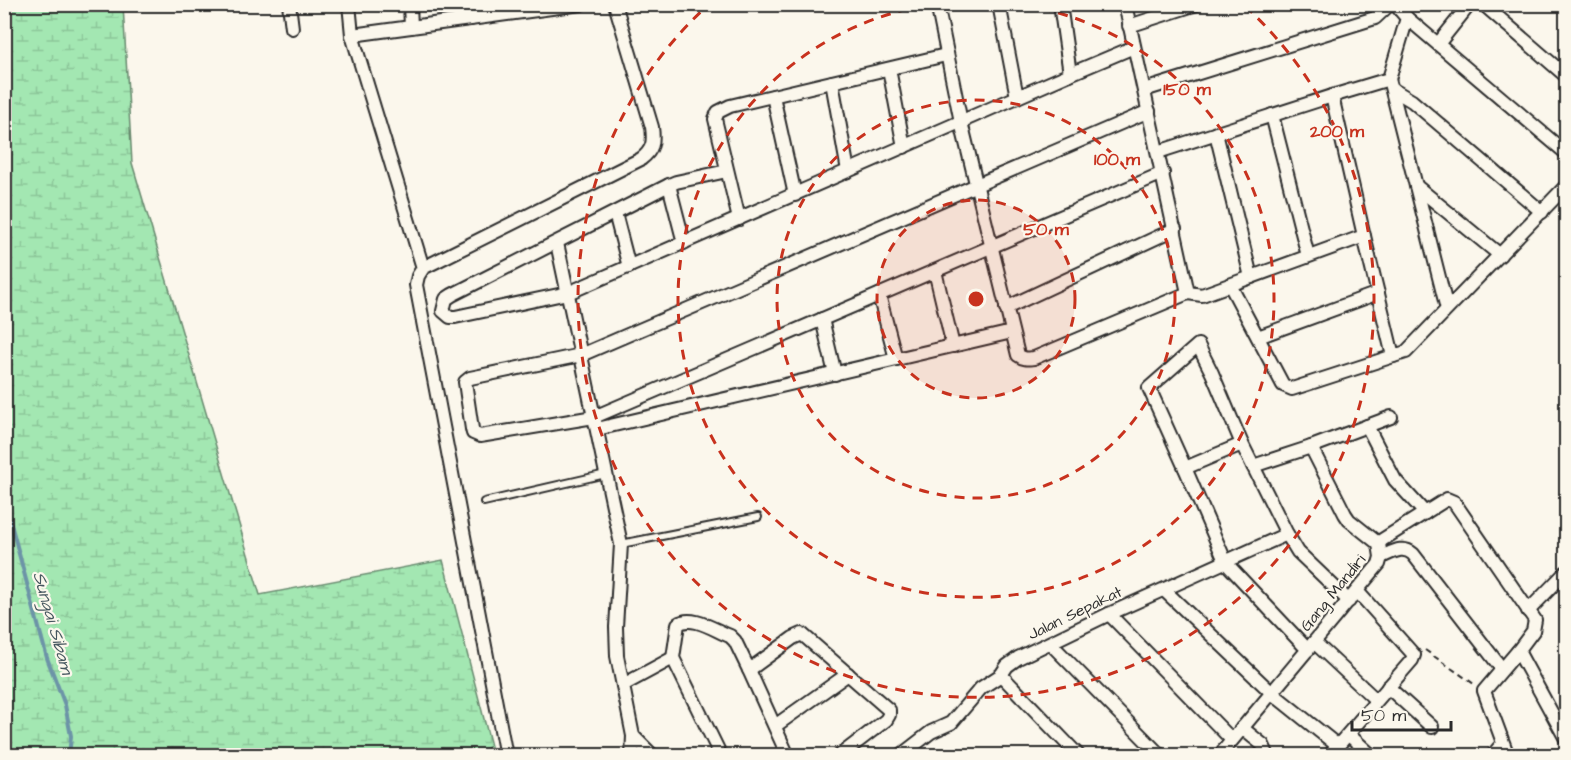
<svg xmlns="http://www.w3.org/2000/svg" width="1571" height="760" viewBox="0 0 1571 760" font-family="'Architects Daughter',sans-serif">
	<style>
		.wetland { fill: url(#wetland-marsh); stroke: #67896e; stroke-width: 1.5 }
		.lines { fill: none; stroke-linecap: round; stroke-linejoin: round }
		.stream { stroke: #6c94a7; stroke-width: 4 }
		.lane-casing { stroke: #2b2b2b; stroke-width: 10 }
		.street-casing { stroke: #2b2b2b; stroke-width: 16 }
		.path { stroke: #2b2b2b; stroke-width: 2; stroke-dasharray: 6 4.5; stroke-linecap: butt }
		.lane { stroke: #fbf7ec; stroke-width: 6 }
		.street { stroke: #fbf7ec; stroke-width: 12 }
		.ring { fill: none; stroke: #c8321e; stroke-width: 3; stroke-dasharray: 10 8 }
		.labels { text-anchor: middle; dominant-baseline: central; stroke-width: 4.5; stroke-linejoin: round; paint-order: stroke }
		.street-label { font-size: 16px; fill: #2b2b2b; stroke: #fbf7ec }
		.water-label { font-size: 18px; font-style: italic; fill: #46575f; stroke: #fbf7ec }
		.centre { fill: #c8321e; stroke: #fbf7ec; stroke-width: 3 }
		.ring-label { font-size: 18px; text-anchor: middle; font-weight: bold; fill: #c8321e; stroke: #fbf7ec; stroke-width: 4.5; stroke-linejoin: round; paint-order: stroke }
	</style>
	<defs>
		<pattern id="wetland-marsh" width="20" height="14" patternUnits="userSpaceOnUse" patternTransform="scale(1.5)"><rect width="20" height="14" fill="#a3e7b2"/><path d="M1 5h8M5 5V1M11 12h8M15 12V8" fill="none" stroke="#8cc699"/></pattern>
	</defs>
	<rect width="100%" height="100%" fill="#fbf7ec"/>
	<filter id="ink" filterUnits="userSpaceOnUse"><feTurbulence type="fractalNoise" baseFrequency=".0167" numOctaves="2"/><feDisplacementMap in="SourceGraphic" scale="12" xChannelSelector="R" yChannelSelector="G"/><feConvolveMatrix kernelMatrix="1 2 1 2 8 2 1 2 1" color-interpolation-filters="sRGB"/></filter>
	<g filter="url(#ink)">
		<!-- wetland -->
		<path class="wetland" d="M4 5H123L132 163 260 595 443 560 491 746 471 756 5 755Z"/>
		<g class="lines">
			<!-- stream -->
			<path class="stream" d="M4 498 47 658 65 705 71 736 69 756"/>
			<defs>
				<g id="lane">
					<path d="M484 502 606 474"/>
					<path d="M621 544 758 517"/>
				</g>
				<g id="street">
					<path d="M289 4 292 28"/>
					<path d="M349 4 352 35 423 268"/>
					<path d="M410 4 411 27"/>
					<path d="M469 4 471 19"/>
					<path d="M937 4 961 122 1018 355C1023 359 1027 359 1034 358L1188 293 1125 4"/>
					<path d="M999 4 1017 97"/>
					<path d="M1060 4 1070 74 1134 47"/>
					<path d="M1483 4 1566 76"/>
					<path d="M1407 18 1566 153"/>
					<path d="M1129 26 1197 4"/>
					<path d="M352 35 581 4"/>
					<path d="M1438 44 1470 4"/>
					<path d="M889 69 904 147"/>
					<path d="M1389 79 1447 309"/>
					<path d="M832 82 848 171"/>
					<path d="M1392 89 1412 101 1542 212"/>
					<path d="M1144 90 1375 18 1390 4"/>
					<path d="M773 96 795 195"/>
					<path d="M1332 96 1389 79 1407 18 1395 4"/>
					<path d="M1149 111 581 355 470 378 465 382 472 429 473 433 480 436 594 417 1163 173"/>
					<path d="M1272 115 1308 256"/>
					<path d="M1216 133 1251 277"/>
					<path d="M1158 152 1332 96 1364 236 1202 295 1188 293"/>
					<path d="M727 171 676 182 669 185 452 295 446 299 443 311 450 317H455L568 293 1070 74"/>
					<path d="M669 185 684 243"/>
					<path d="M1416 186 1500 255"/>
					<path d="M615 213 629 267"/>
					<path d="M739 219 715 119 718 112 730 106 946 55"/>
					<path d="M1364 236 1393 356"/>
					<path d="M557 243 621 544 616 627 617 656 633 736 632 756"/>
					<path d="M935 271 953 346"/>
					<path d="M1230 285 1283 385 1292 389 1406 352 1566 186"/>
					<path d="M879 295 896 359"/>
					<path d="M1006 308 1175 229"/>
					<path d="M822 319 835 374"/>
					<path d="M1258 337 1378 293"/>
					<path d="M1367 426 1395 480 1425 513"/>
					<path d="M597 429 1012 332"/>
					<path d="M1242 444 1185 468 1226 563 1308 650"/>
					<path d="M1253 466 1311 447"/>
					<path d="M1185 468 1149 388 1198 345 1212 373 1242 444 1287 534 1298 552 1349 601"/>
					<path d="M1379 544 1349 520 1345 514 1311 447 1391 417"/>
					<path d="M1381 557C1393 552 1403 545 1413 554L1502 669"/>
					<path d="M1164 590 1272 693 1338 746"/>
					<path d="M1528 611 1566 572"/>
					<path d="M1109 614 1232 740"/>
					<path d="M1314 642 1376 700"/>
					<path d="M1051 644 1161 756"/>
					<path d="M749 670 788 756"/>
					<path d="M1001 675 1079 756"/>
					<path d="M623 685 673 658"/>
					<path d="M1388 687 1432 727"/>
					<path d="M775 726 848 674"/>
					<path d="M1242 728 1263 745 1268 756"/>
					<path d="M1349 735 1372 756"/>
					<path d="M633 736 653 756"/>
					<path d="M506 756 416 285 418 276 423 268 641 159C653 150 654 142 652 127L615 4"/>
					<path d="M721 756 673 658 678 624C692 614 716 631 730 636L735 641 749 670 793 638 802 634 889 710V715L886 720 839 756"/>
					<path d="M900 756 931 732 951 723 981 688 1001 675 1007 666 1018 658 1109 614 1287 534"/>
					<path d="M1219 756 1379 564 1381 557 1379 544 1382 540 1447 499 1454 502 1535 620 1533 631 1518 651 1566 739"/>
					<path d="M1329 756 1412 660 1414 655 1357 591"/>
					<path d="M1492 756 1502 744"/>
					<path d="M1508 756 1484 691 1518 651"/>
				</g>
			</defs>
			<!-- lane casing -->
			<use href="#lane" class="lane-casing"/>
			<!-- street casing -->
			<use href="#street" class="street-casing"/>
			<!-- path -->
			<path class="path" d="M1425 650 1474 684"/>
			<!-- lane -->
			<use href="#lane" class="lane"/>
			<!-- street -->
			<use href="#street" class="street"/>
		</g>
	</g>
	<!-- distance rings -->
	<circle cx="976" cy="299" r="99" fill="#c8321e" fill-opacity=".12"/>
	<g class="ring">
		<circle cx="976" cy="299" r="99"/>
		<circle cx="976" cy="299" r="199"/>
		<path d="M1023 5A298 298 0 1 1 929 5"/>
		<path d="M1245 6A398 398 0 1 1 707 6"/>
	</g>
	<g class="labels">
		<!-- street labels -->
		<g class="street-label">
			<text transform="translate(1333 593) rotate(-51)">Gang Mandiri</text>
			<text transform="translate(1075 613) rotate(-26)">Jalan Sepakat</text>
		</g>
		<!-- water labels -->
		<g class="water-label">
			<text transform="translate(53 623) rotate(74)">Sungai Sibam</text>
		</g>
	</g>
	<circle cx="976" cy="299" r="9" class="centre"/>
	<g class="ring-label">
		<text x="1187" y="95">150 m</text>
		<text x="1337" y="137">200 m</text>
		<text x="1117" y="165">100 m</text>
		<text x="1046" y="235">50 m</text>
	</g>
	<!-- margin -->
	<rect width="1571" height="760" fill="none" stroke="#fbf7ec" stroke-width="24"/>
	<rect x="12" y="12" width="1547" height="736" fill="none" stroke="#2b2b2b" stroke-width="2" filter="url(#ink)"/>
	<!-- scale -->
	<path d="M1352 721v9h99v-9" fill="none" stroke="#2b2b2b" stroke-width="3"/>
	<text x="1361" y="721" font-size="18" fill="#2b2b2b" stroke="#fbf7ec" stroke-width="4.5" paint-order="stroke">50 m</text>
</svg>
